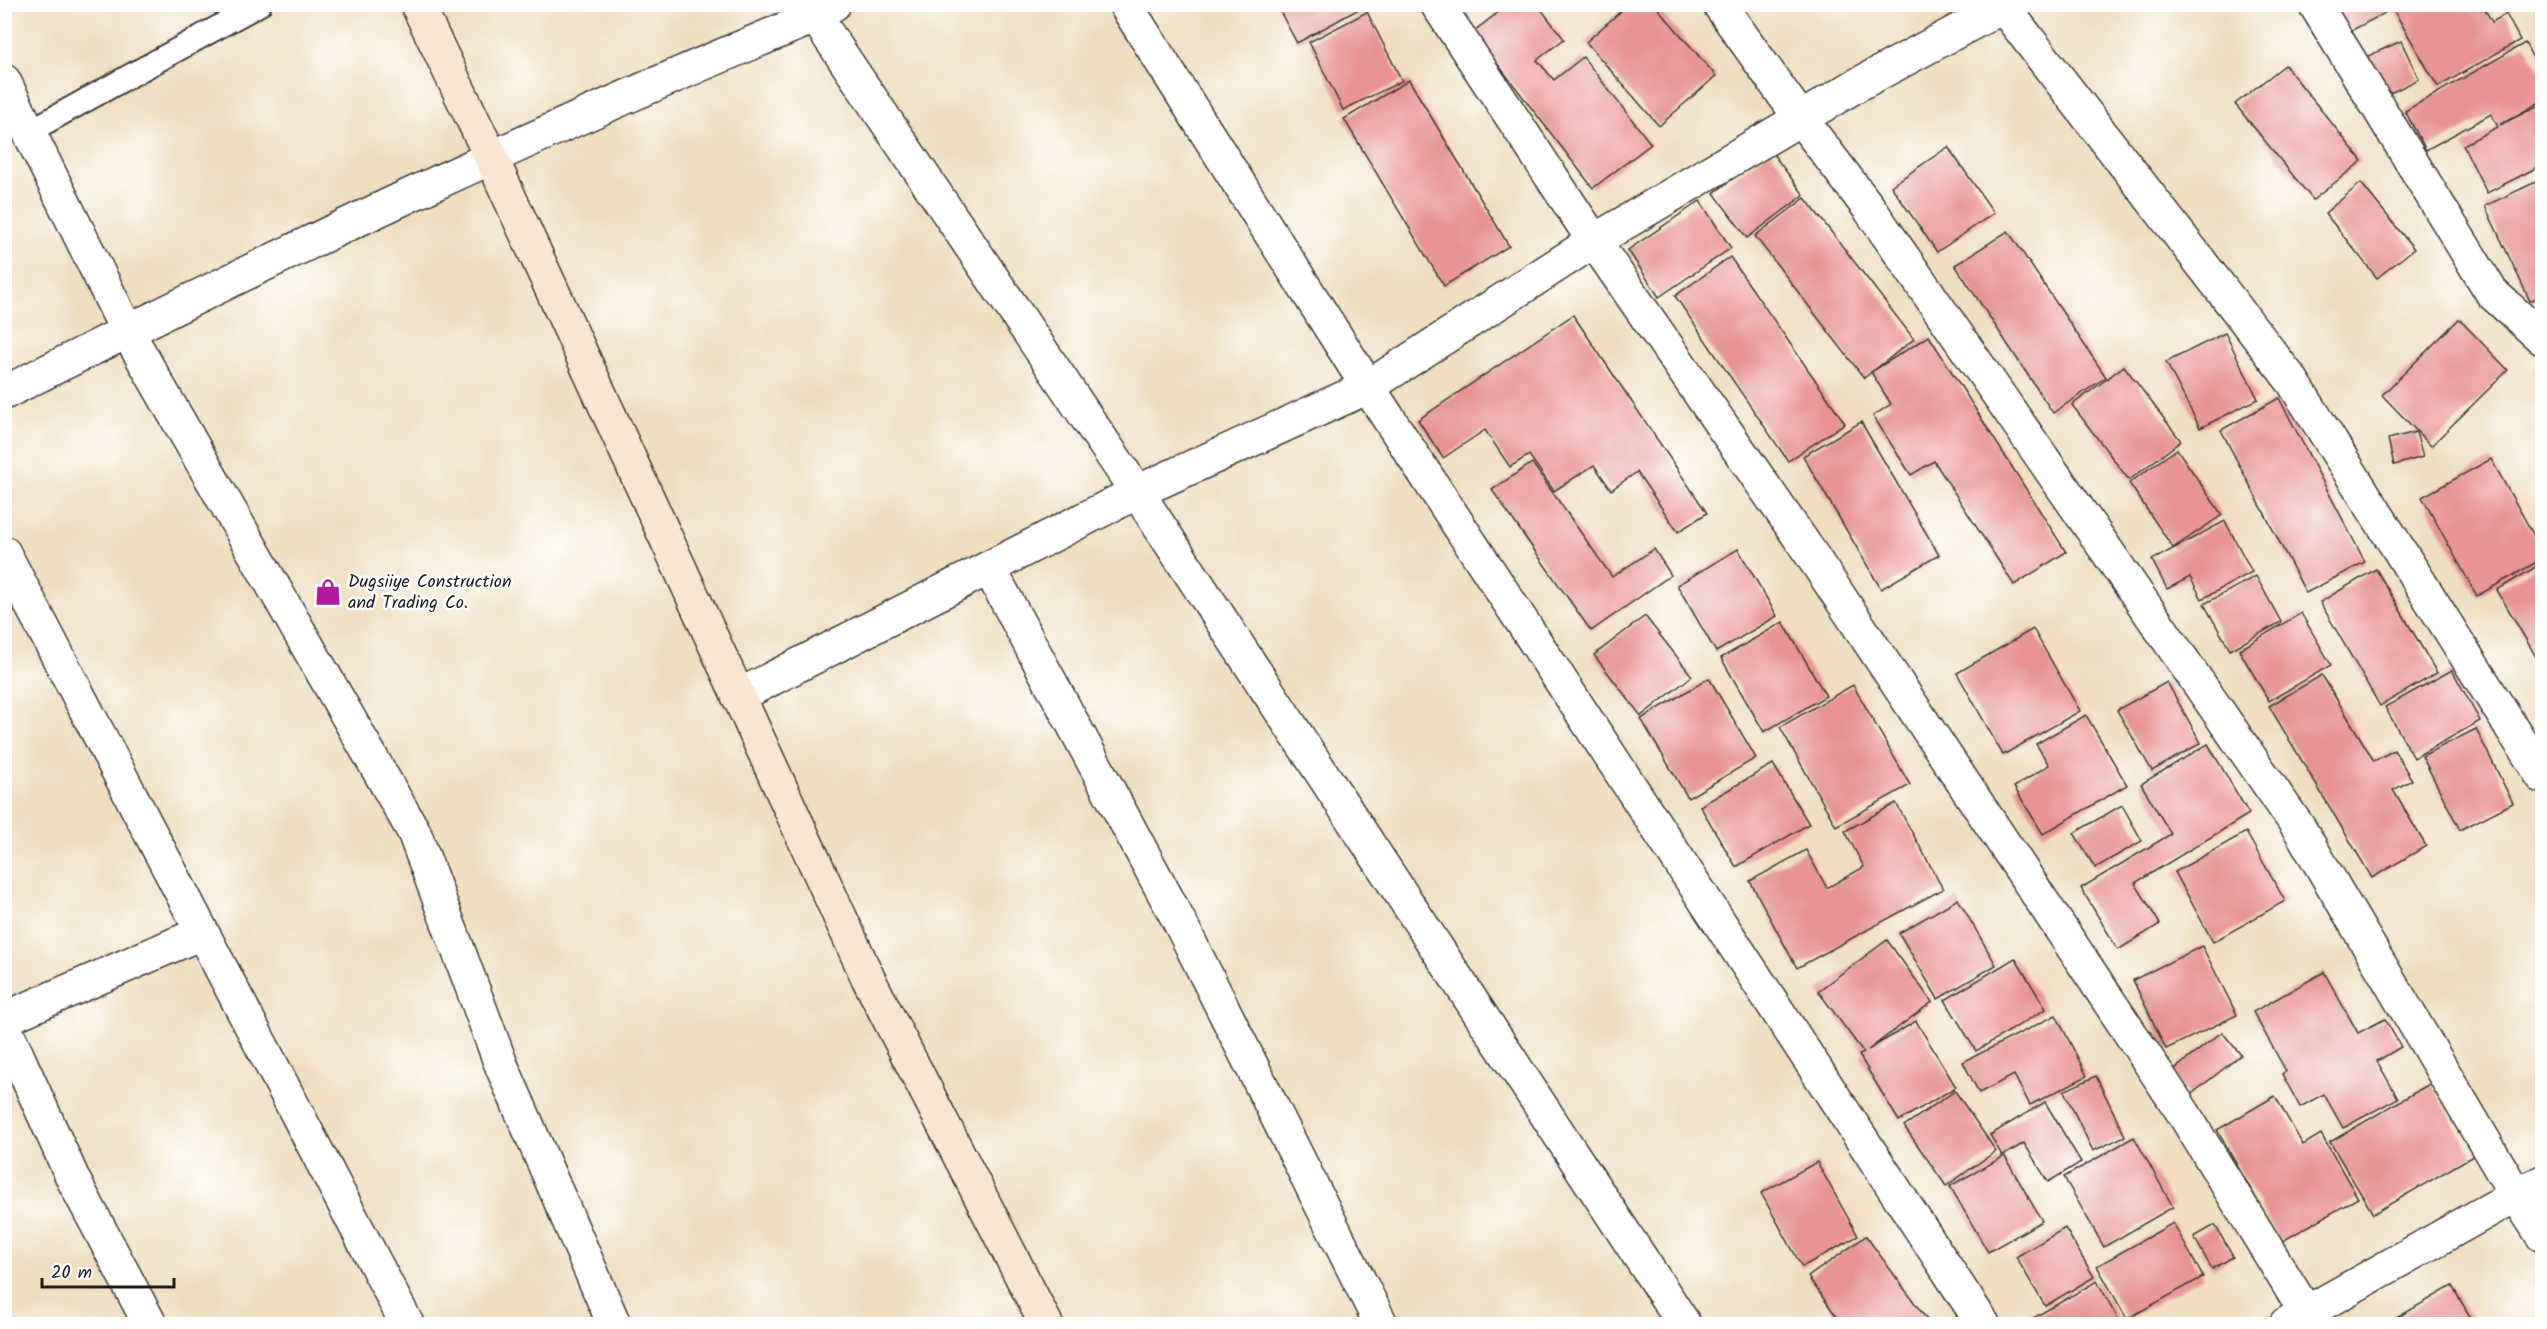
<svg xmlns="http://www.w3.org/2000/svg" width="2547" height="1329" viewBox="0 0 2547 1329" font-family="Kalam,sans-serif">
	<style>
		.building { fill: #e79492 }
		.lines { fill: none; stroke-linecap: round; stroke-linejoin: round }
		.lane-casing { stroke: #3c3934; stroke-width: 26 }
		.street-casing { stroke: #3c3934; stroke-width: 36 }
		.secondary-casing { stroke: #3c3934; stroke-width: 36 }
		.lane { stroke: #fff; stroke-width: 22 }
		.street { stroke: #fff; stroke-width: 33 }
		.secondary { stroke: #fce5d0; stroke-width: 33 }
		.labels { text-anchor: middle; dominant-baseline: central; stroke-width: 5; stroke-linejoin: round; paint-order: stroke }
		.poi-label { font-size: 18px; fill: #1c1c1c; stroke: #fff; text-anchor: start }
	</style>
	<rect width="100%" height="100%" fill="#fff"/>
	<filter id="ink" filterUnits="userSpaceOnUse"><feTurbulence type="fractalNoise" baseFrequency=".0167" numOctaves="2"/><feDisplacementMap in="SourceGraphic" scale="12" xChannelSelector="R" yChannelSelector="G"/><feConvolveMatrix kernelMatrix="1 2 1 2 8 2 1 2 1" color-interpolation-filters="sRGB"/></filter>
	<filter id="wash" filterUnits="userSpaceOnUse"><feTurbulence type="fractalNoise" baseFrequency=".008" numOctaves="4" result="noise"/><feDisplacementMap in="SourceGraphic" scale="24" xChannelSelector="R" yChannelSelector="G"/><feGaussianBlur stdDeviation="1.35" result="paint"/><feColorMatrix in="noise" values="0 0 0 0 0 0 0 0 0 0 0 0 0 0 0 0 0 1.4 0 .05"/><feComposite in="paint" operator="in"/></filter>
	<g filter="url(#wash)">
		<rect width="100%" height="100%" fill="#f0debe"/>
		<g id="blocks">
			<!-- building -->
			<g class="building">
				<path d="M1276 4H1368L1297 43Z"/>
				<path d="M1509 4H1537L1564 39 1537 60 1554 80 1583 57 1651 144 1593 188 1473 32Z"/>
				<path d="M1629 4H1654L1716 76 1659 126 1586 42Z"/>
				<path d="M2350 4H2381L2385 13 2341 36 2330 15Z"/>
				<path d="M2390 4H2482L2492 22 2506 14 2520 40 2438 87Z"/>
				<path d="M1367 12 1402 81 1343 110 1309 42Z"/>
				<path d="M2401 41 2419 79 2376 100 2357 61Z"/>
				<path d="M2525 43 2542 75V101L2500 125 2542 104V165L2487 193 2463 145 2498 127 2491 114 2426 150 2405 111Z"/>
				<path d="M2285 65 2362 161 2313 200 2235 104Z"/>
				<path d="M1409 80 1509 246 1444 286 1344 119Z"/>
				<path d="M1948 147 1994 213 1937 252 1891 186Z"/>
				<path d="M1770 150 1804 195 1747 238 1714 193Z"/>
				<path d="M2542 179V295L2530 301 2485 206Z"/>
				<path d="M2361 183 2414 249 2377 278 2325 213Z"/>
				<path d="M1805 198 1914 339 1864 378 1755 236Z"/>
				<path d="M1700 201 1731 248 1659 297 1628 250Z"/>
				<path d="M2008 231 2106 377 2053 413 1955 265Z"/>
				<path d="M1730 257 1845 423 1788 461 1675 296Z"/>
				<path d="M1573 315 1707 513 1678 532 1637 472 1611 490 1594 465 1554 491 1529 455 1510 467 1485 430 1443 458 1418 420Z"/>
				<path d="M2459 319 2508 370 2431 446 2382 395Z"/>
				<path d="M2225 333 2258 399 2200 428 2166 362Z"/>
				<path d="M1929 336 2066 552 2014 585 1934 461 1911 475 1873 416 1891 404 1871 372Z"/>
				<path d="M2124 366 2181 441 2129 480 2072 405Z"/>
				<path d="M2279 398 2365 562 2306 593 2221 430Z"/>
				<path d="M1861 422 1939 555 1881 589 1803 456Z"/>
				<path d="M2416 432 2423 457 2394 465 2388 439Z"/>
				<path d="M2177 449 2222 515 2173 548 2129 483Z"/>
				<path d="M2491 459 2542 550V559L2477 596 2422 497Z"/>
				<path d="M1532 463 1612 577 1654 549 1671 575 1591 631 1492 490Z"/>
				<path d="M2225 521 2252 572 2202 599 2190 577 2167 589 2152 560Z"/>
				<path d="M1738 549 1777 616 1716 652 1677 585Z"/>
				<path d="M2539 565 2542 572V667L2497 590Z"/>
				<path d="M2376 569 2437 673 2380 706 2320 602Z"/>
				<path d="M2256 576 2281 622 2230 650 2204 604Z"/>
				<path d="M2301 613 2331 665 2269 701 2239 650Z"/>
				<path d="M1645 616 1692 676 1641 716 1594 655Z"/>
				<path d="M1783 622 1826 696 1764 732 1721 658Z"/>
				<path d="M2033 629 2080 711 2003 755 1957 673Z"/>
				<path d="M2452 670 2480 721 2414 758 2385 707Z"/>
				<path d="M2322 675 2374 761 2394 750 2412 780 2393 790 2426 846 2372 878 2269 706Z"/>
				<path d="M1709 678 1756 758 1688 798 1641 719Z"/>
				<path d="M2167 682 2201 743 2152 771 2117 710Z"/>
				<path d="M1853 685 1910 785 1836 826 1780 727Z"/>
				<path d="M2086 715 2127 785 2043 834 2014 787 2049 765 2036 744Z"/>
				<path d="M2476 729 2513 803 2460 830 2422 756Z"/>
				<path d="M2208 744 2249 814 2135 883 2160 924 2118 950 2081 888 2171 834 2141 784Z"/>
				<path d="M1773 764 1809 824 1736 867 1700 806Z"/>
				<path d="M1896 803 1943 889 1797 968 1750 881 1806 850 1827 888 1864 867 1845 831Z"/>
				<path d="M2122 805 2142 841 2095 868 2074 833Z"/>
				<path d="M2246 832 2285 901 2213 942 2175 872Z"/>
				<path d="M1958 899 1996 965 1938 999 1899 933Z"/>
				<path d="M1887 940 1932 1002 1868 1050 1916 1021 1956 1087 1899 1121 1859 1055 1864 1053 1818 991Z"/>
				<path d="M2202 946 2237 1015 2166 1049 2133 980Z"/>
				<path d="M2015 958 2046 1009 1976 1051 1945 1000Z"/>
				<path d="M2324 972 2358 1033 2385 1019 2401 1047 2377 1061 2398 1098 2343 1128 2324 1094 2300 1107 2282 1074 2286 1071 2253 1012Z"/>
				<path d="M2056 1015 2087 1076 2030 1105 2014 1075 1979 1093 1963 1062Z"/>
				<path d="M2222 1032 2241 1055 2189 1096 2171 1072Z"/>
				<path d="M2096 1076 2125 1136 2093 1151 2064 1091Z"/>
				<path d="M2431 1083 2473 1156 2373 1214 2330 1142Z"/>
				<path d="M1955 1091 1996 1151 1946 1186 1904 1126Z"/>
				<path d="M2275 1096 2303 1145 2321 1134 2358 1198 2281 1242 2217 1130Z"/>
				<path d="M2045 1102 2081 1162 2048 1182 2024 1143 2004 1155 2042 1221 1988 1252 1950 1186 2003 1157 1990 1135Z"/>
				<path d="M2134 1137 2173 1207 2104 1247 2064 1177Z"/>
				<path d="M1817 1162 1858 1236 1802 1267 1761 1193Z"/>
				<path d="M2173 1223 2203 1277 2127 1319 2097 1266Z"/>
				<path d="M2215 1225 2233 1257 2212 1269 2194 1237Z"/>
				<path d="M2065 1228 2094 1277 2045 1306 2016 1257Z"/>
				<path d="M1866 1236 1930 1324H1842L1808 1277Z"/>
				<path d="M2097 1281 2121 1324H2030L2028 1321Z"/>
				<path d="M2452 1286 2471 1318 2460 1324H2386Z"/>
			</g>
		</g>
	</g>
	<g filter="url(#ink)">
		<use href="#blocks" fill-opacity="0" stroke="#3c3934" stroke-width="1.5"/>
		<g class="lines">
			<defs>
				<path id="lane" d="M30 131 260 4"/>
				<g id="street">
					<path d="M807 4 1137 492 1684 1324"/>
					<path d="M1125 4 1368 387 1983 1324"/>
					<path d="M1437 4 1594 241 1811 554 2184 1114 2313 1324"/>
					<path d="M1719 4 1801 119 1869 208 2299 828 2516 1195 2542 1235"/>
					<path d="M2001 4 2293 382 2542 776"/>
					<path d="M2315 4 2492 293 2542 338"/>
					<path d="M4 81 127 331 414 832 502 1067 614 1324"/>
					<path d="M4 393C270 259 539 130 814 17L834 4"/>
					<path d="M4 553 407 1324"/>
					<path d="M989 568 1179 921 1381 1324"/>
					<path d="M738 696 1137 492 1368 387 1594 241 1857 85 2008 4"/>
					<path d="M4 1019 201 933"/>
					<path d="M4 1026 74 1181 150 1324"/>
					<path d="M2286 1324 2516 1195 2542 1182"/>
				</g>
				<path id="secondary" d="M417 4 491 157 868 978 1046 1324"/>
			</defs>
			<!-- lane casing -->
			<use href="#lane" class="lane-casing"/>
			<!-- street casing -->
			<use href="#street" class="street-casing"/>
			<!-- secondary casing -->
			<use href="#secondary" class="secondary-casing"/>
			<!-- lane -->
			<use href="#lane" class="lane"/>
			<!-- street -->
			<use href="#street" class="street"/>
			<!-- secondary -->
			<use href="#secondary" class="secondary"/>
		</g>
	</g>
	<!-- icons -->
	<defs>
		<symbol id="shop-bare" viewBox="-9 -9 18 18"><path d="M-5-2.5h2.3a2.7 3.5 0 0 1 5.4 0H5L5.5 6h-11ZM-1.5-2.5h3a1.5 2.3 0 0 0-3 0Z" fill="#b5179e" stroke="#fff" stroke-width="2.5" paint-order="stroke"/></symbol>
	</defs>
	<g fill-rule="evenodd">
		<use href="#shop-bare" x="309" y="573" width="38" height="38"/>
	</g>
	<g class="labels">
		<!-- poi labels -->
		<g class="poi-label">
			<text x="348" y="582">Dugsiiye Construction<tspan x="348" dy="21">and Trading Co.</tspan></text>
		</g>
	</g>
	<!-- margin -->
	<rect width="2547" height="1329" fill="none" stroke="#fff" stroke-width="24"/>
	<!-- scale -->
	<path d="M42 1278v9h132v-9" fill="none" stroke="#1c1c1c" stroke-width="3"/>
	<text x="51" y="1278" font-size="18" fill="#1c1c1c" stroke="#ffffff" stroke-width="4.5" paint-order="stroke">20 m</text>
</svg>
